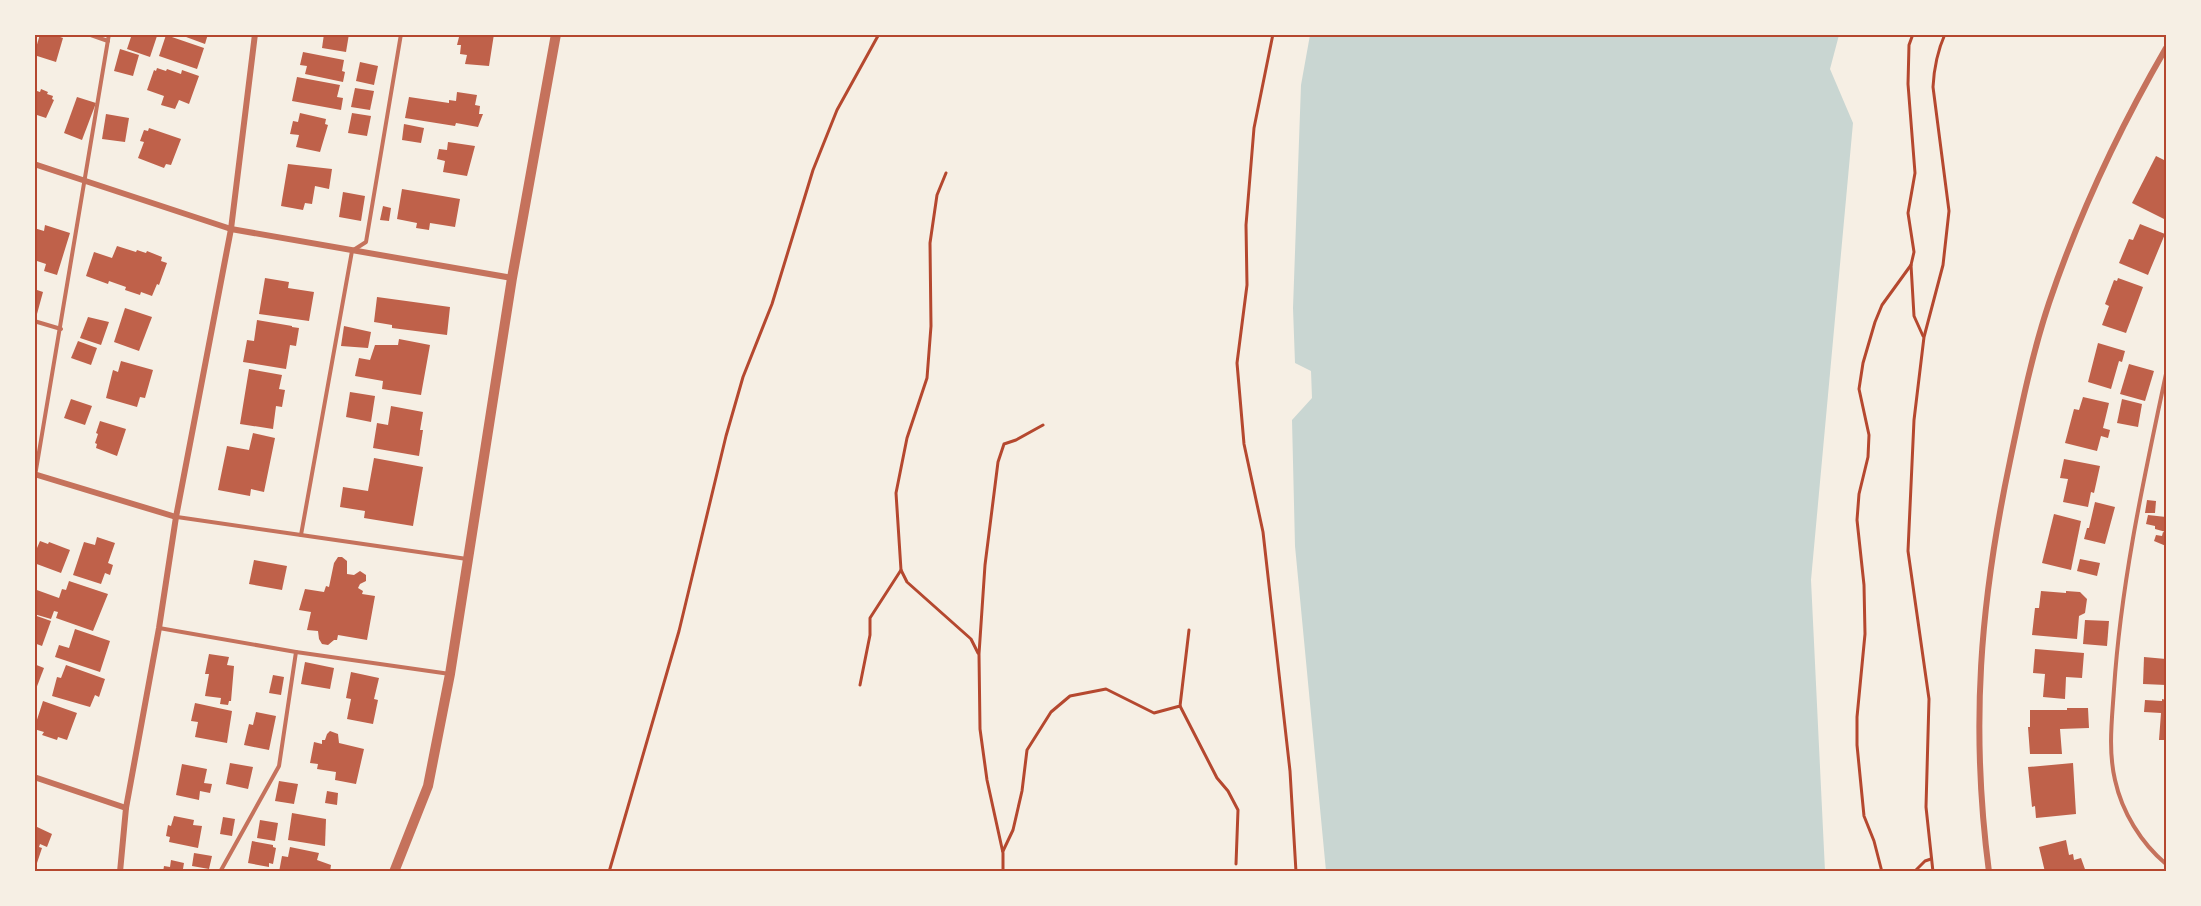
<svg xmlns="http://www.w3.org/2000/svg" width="2201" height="906" viewBox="0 0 2201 906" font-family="'Asap Condensed',sans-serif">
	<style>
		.water { fill: #c9d6d2 }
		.building { fill: #bf614a }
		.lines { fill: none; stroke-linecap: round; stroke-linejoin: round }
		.path { stroke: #b5482f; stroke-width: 3 }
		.service { stroke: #c5725c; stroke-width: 4 }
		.minor { stroke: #c5725c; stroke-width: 6 }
		.tertiary { stroke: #c5725c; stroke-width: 10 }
		.neatline { fill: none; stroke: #b5482f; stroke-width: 2 }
	</style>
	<rect width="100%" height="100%" fill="#f6efe4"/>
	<!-- water -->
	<path class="water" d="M1310 35H1839L1830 69 1853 123 1811 580 1825 871H1326L1295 546 1292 420 1312 398 1311 371 1295 363 1293 308 1301 85Z"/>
	<!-- building -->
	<g class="building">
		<path d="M40 34H52L63 38 56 62 34 55Z"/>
		<path d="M132 34 157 36 150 57 127 49Z"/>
		<path d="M178 34H208L205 44Z"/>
		<path d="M324 34H349L346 52 322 48Z"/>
		<path d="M452 34H494L489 66 465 64 467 55 460 54 461 45H457L459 37Z"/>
		<path d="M166 35 204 48 197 69 159 56Z"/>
		<path d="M120 49 139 55 133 76 114 71Z"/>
		<path d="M303 52 344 60 342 71 345 72 343 82 305 74 307 66 300 65Z"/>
		<path d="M360 62 378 66 374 85 356 81Z"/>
		<path d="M157 68 166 71 167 69 181 74 182 70 199 76 189 104 179 100 175 109 161 105 164 96 147 90 154 70 156 71Z"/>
		<path d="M297 77 340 85 337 97 343 98 341 110 292 101Z"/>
		<path d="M355 88 374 91 370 110 351 107Z"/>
		<path d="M41 89 48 92 47 94 53 96 52 99 54 100 46 118 37 115 34 121V90L40 92Z"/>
		<path d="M457 92 477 95 475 105 480 106 479 114H483L478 127 456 123 455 126 405 118 409 97 449 103V100L456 101Z"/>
		<path d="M77 97 96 103 82 140 64 133Z"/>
		<path d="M300 113 326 119 325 124 328 125 320 152 296 147 299 135 290 134 293 121 298 122Z"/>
		<path d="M352 113 371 116 367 136 348 133Z"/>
		<path d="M106 114 129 118 125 142 102 139Z"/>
		<path d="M404 124 424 128 421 143 402 140Z"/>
		<path d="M149 128 181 139 171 165 166 164 164 168 138 158 144 142 140 141 144 130 148 131Z"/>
		<path d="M448 142 475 146 467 176 443 172 445 161 437 159 439 149 447 150Z"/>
		<path d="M2156 156 2166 161V220L2132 203Z"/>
		<path d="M288 164 332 169 329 189 315 186 312 204 305 203 303 210 281 206Z"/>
		<path d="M402 189 460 199 455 227 430 223 429 230 416 228 417 223 397 219Z"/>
		<path d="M343 192 365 196 361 221 339 217Z"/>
		<path d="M383 206 391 208 389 221 380 220Z"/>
		<path d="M2140 224 2165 234 2148 275 2119 263 2129 239 2133 240Z"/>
		<path d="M45 225 70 233 57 275 44 271 46 264 34 260V228L44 231Z"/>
		<path d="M117 246 136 252 137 250 146 253 147 251 162 257 161 261 167 263 159 285 157 284 152 296 141 292 140 295 125 290 126 287 109 281 108 284 86 276 94 252 112 258Z"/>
		<path d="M265 278 289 282 288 288 314 292 309 321 259 314Z"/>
		<path d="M2118 278 2143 287 2126 333 2102 325 2109 306 2105 304 2114 280 2117 281Z"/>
		<path d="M34 289 43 292 37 314 34 313Z"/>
		<path d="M377 297 450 307 447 335 392 328V325L374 322Z"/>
		<path d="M125 308 152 317 139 351 114 342Z"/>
		<path d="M88 317 109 322 101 345 80 338Z"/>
		<path d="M257 320 292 326V327L299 328 296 346 290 345 286 369 243 362 247 340 254 341Z"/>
		<path d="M344 326 371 332 368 348 341 346Z"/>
		<path d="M399 339 430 345 421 395 382 389 383 381 355 376 359 358 370 360 375 345H398Z"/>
		<path d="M78 341 97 348 91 365 71 358Z"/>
		<path d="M2098 343 2125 351 2122 362 2119 361 2111 389 2088 382Z"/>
		<path d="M121 361 153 370 145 398 140 397 137 407 106 398 113 370 118 372Z"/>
		<path d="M2129 364 2154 371 2145 401 2120 394Z"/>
		<path d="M249 369 282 375 279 389 285 390 282 407 276 406 273 429 240 424Z"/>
		<path d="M350 392 375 396 371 422 346 417Z"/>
		<path d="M2083 397 2109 403 2103 428 2110 430 2108 438 2101 436 2097 451 2065 443 2074 409 2079 410Z"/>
		<path d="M71 399 92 406 85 425 64 418Z"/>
		<path d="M2122 399 2142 404 2138 427 2117 423Z"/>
		<path d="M391 406 423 412 420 430H423L419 456 373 448 377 423 388 425Z"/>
		<path d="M100 421 126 429 117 456 96 448 97 444 95 443 98 434 96 433Z"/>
		<path d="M253 433 275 438 264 492 251 489 250 496 218 490 227 446 249 450Z"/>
		<path d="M374 458 423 467 413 526 364 518 365 511 340 507 343 487 368 491Z"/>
		<path d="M2064 459 2100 466 2094 493 2091 492 2088 507 2063 502 2068 479 2060 478Z"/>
		<path d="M2147 500 2156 501 2155 513H2145Z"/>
		<path d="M2095 502 2115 507 2105 544 2084 539 2087 528H2089Z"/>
		<path d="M2054 514 2081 521 2071 570 2042 563Z"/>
		<path d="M2148 515 2166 517V532L2155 529V526L2146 524Z"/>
		<path d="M2163 532 2166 533V546L2154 541 2156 535 2162 536Z"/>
		<path d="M97 537 115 543 108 563 113 565 110 575 105 573 101 584 73 575 84 542 95 545Z"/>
		<path d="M40 541 48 544 49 542 70 550 61 573 34 563V555Z"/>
		<path d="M338 557H342L347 561V574L354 575 360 571 366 575V581L360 584 358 588 363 591 362 594 375 596 367 640 338 635 337 640H334L328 645 322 644 319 639 318 631 307 630 311 612 299 610 305 589 324 592 326 586 329 587 334 563Z"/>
		<path d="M2080 559 2100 563 2097 576 2077 571Z"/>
		<path d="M254 560 287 566 282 590 249 584Z"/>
		<path d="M69 581 108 594 93 631 56 618 58 612 54 611 51 619 34 614V589L59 598 62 589 66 590Z"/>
		<path d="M2041 591 2066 593V591L2080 592 2087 599 2085 613 2079 616 2077 639 2032 635 2035 608H2039Z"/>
		<path d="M34 615 51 621 42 646 34 643Z"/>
		<path d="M2085 620 2109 621 2107 646 2083 644Z"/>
		<path d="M75 629 110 641 100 672 55 657 59 645 69 648Z"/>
		<path d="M2035 649 2084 653 2082 678 2066 677 2065 699 2043 697 2045 674 2033 673Z"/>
		<path d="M209 654 229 657 227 665 234 666 231 701H229L228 705 220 704 221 698 205 696 209 674H205Z"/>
		<path d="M2144 657 2166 659V685L2143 684Z"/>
		<path d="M305 662 334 668 330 689 301 684Z"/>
		<path d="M34 664 44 668 36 689 34 688Z"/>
		<path d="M66 665 105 679 99 697 95 695 90 707 52 696 57 677 61 678Z"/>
		<path d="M351 672 379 678 374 699 378 700 373 724 347 719 351 699 346 698Z"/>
		<path d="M273 675 284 677 281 695 269 693Z"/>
		<path d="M2162 699 2166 700V740H2159L2161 713 2144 712 2145 700 2162 701Z"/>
		<path d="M43 701 77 713 67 740 58 737 57 740 42 735 44 732 34 729Z"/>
		<path d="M195 703 232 711 227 743 195 737 198 722 191 721Z"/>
		<path d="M2067 708H2088L2089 728 2060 729 2062 754H2030L2028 727H2030V710H2067Z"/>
		<path d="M256 712 276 716 269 750 244 745 249 724 253 725Z"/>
		<path d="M330 731 338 734 339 743 364 749 356 784 335 780 336 772 317 769 318 764 310 763 314 742 322 744V740H325L327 734Z"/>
		<path d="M230 763 253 767 248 789 226 784Z"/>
		<path d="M2073 763 2076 814 2036 818 2035 806 2032 807 2028 767Z"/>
		<path d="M182 764 207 769 204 783 212 784 210 793 200 791 199 800 176 795Z"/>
		<path d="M279 781 298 784 294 804 275 801Z"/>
		<path d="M327 791 338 793 337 805 325 803Z"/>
		<path d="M292 813 326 819 325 846 288 840Z"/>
		<path d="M174 816 194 820 193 825 202 826 198 848 169 842 170 837 166 836 168 825 171 826Z"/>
		<path d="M223 817 235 819 232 836 220 834Z"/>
		<path d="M34 820 37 821 35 826 52 834 47 847 40 844 39 847 42 848 37 863 34 862Z"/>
		<path d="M260 820 278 823 275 841 257 838Z"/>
		<path d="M2066 840 2069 855 2073 854 2074 860 2081 858 2086 872H2045L2039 847Z"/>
		<path d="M252 841 273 845V847L276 848 273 864 269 863V867L248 863Z"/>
		<path d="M290 847 319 853 317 860 331 865 330 872H279L282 856 288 857Z"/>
		<path d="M194 853 212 856 209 869 192 866Z"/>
		<path d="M171 860 184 863 183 869 191 872H163L164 866 170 867Z"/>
	</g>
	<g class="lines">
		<!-- path -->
		<g class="path">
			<path d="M1273 34 1254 128 1246 225 1247 285 1237 363 1244 444 1263 532 1290 771 1296 872"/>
			<path d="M1913 34 1909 45 1908 84 1915 173 1908 213 1914 252 1911 265 1914 316 1923 336"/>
			<path d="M901 570 907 582 971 639 978 653"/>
			<path d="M860 685 870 635V618L901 570 896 493 907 438 927 378 931 326 930 243 937 195 946 173"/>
			<path d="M1180 706 1217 778 1228 791 1238 810 1236 864"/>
			<path d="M1003 851 1013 830 1022 791 1027 750 1051 712 1070 696 1106 689 1154 713 1180 706 1189 630"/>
			<path d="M609 872 679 631 726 436 743 377 772 304 813 170 837 110 879 34"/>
			<path d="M1003 872V853L987 780 980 729 979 654 985 565 998 462 1004 444 1016 440 1043 425"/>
			<path d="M1882 872 1874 841 1864 816 1857 745V717L1865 634 1864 585 1857 520 1859 494 1868 457 1869 435 1859 389 1863 363 1875 322 1882 305 1911 265"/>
			<path d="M1914 872 1925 861 1931 859"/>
			<path d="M1933 872 1926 807 1929 699 1908 551 1914 420 1924 337 1943 265 1949 211 1933 87C1934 68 1937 52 1945 34"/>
		</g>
		<!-- service -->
		<g class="service">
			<path d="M88 34 108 41"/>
			<path d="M34 321 61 329"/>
			<path d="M2166 374C2144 478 2121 582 2114 689 2112 719 2108 750 2115 780 2122 812 2141 843 2166 864"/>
			<path d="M34 482 109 34"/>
			<path d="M177 517 301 535 352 251 366 242 401 34"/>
			<path d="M301 535 467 559"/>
			<path d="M159 628 296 652 279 766 220 872"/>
			<path d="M296 652 450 674"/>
		</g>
		<!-- minor -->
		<g class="minor">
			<path d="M34 164 231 229 512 278"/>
			<path d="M34 474 176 517"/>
			<path d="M34 777 126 808"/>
			<path d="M120 872 126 808 159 628 176 517 231 229 255 34"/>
			<path d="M1989 872C1970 727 1980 603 2010 461 2021 408 2032 354 2049 303 2079 214 2119 129 2166 48"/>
		</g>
		<!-- tertiary -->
		<path class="tertiary" d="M394 872 428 786 450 674 512 278 556 34"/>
	</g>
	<!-- border -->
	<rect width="2201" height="906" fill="none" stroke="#f6efe4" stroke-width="72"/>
	<rect x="36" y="36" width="2129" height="834" class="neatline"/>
</svg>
